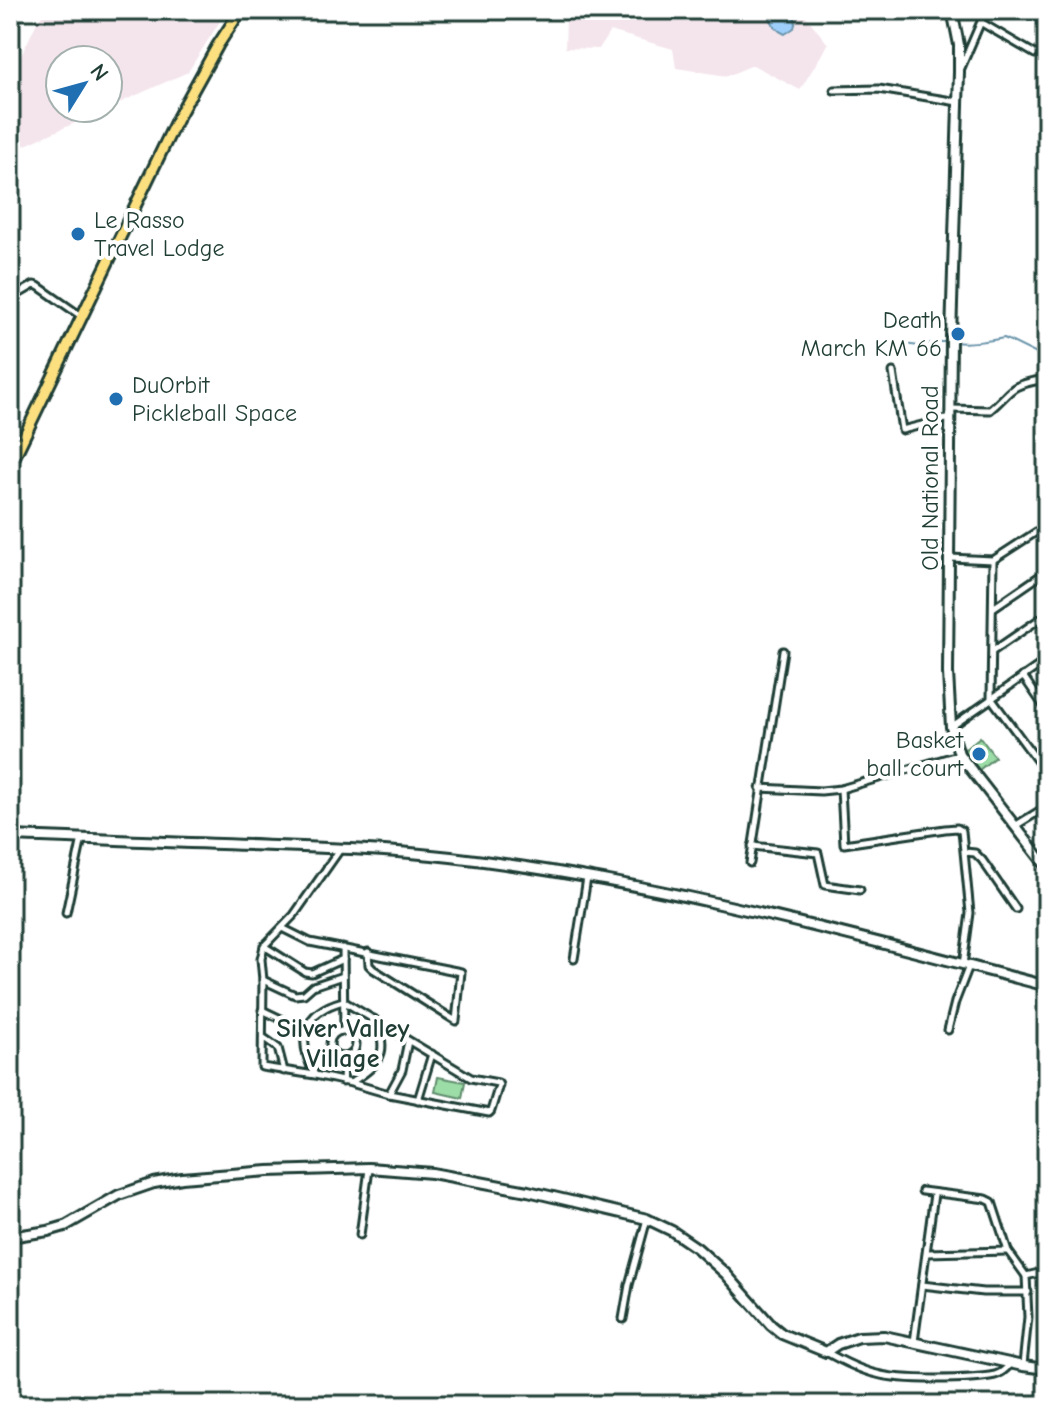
<svg xmlns="http://www.w3.org/2000/svg" width="1057" height="1415" viewBox="0 0 1057 1415" font-family="'Comic Neue',sans-serif">
	<style>
		.built { fill: #f4e5ec }
		.green { fill: #9cdca6; stroke: #5e8c6d; stroke-width: 2 }
		.water { fill: #9ecffb; stroke: #6b95ab; stroke-width: 2 }
		.lines { fill: none; stroke-linecap: round; stroke-linejoin: round }
		.stream { stroke: #6b95ab; stroke-width: 2 }
		.street-casing { stroke: #1f3d34; stroke-width: 11 }
		.secondary-casing { stroke: #1f3d34; stroke-width: 14 }
		.primary-casing { stroke: #1f3d34; stroke-width: 15 }
		.street { stroke: #fff; stroke-width: 5 }
		.secondary { stroke: #fff; stroke-width: 8 }
		.primary { stroke: #fce080; stroke-width: 9 }
		.poi-dot { fill: #1f6fb2; stroke: #fff; stroke-width: 3 }
		.labels { text-anchor: middle; dominant-baseline: central; stroke-width: 8; stroke-linejoin: round; paint-order: stroke }
		.poi-label { font-size: 24px; fill: #1f3d34; stroke: #fff; text-anchor: start }
		.street-label { font-size: 24px; fill: #1f3d34; stroke: #fff }
		.neighbourhood-label { font-size: 26px; font-weight: bold; fill: #1f3d34; stroke: #fff }
	</style>
	<rect width="100%" height="100%" fill="#fff"/>
	<filter id="ink" filterUnits="userSpaceOnUse"><feTurbulence type="fractalNoise" baseFrequency=".0125" numOctaves="2"/><feDisplacementMap in="SourceGraphic" scale="16" xChannelSelector="R" yChannelSelector="G"/><feConvolveMatrix kernelMatrix="1 2 1 2 8 2 1 2 1" color-interpolation-filters="sRGB"/></filter>
	<g filter="url(#ink)">
		<!-- built -->
		<g class="built">
			<path d="M46 10H227L188 72 108 108V60H60V108H108L10 152V79L38 20Z"/>
			<path d="M573 10H801L828 44 800 90 753 65 727 76 676 68 673 49 610 31 599 49 565 48 566 17Z"/>
		</g>
		<!-- green -->
		<g class="green">
			<path d="M980 737 995 757 979 770 964 750Z"/>
			<path d="M438 1077 465 1082 462 1098 435 1092Z"/>
		</g>
		<!-- water -->
		<path class="water" d="M765 10 792 15 796 20 794 28 785 34C772 29 772 19 765 10Z"/>
		<g class="lines">
			<!-- stream -->
			<g class="stream">
				<path d="M955 342C967 344 990 341 1004 338L1047 359"/>
				<path d="M891 346 904 344 919 346 936 342H948"/>
			</g>
			<defs>
				<g id="street">
					<path d="M982 23 1035 54"/>
					<path d="M961 68 986 10"/>
					<path d="M834 90 879 89 958 102"/>
					<path d="M10 299 34 285 38 286 81 316"/>
					<path d="M893 372 902 430 950 418"/>
					<path d="M951 409 990 410C1013 391 1007 386 1040 380"/>
					<path d="M950 558 993 560 991 698 1047 774"/>
					<path d="M993 560 1047 525"/>
					<path d="M993 608 1047 571"/>
					<path d="M993 651 1047 614"/>
					<path d="M1023 676 1047 711"/>
					<path d="M951 727 1047 660"/>
					<path d="M760 788 821 791 841 789 958 755"/>
					<path d="M841 789 844 844 945 829 957 828 962 831 970 913 963 965"/>
					<path d="M1015 826 1041 810"/>
					<path d="M752 846 818 853 825 885 860 890"/>
					<path d="M965 852 975 853 982 860 1016 909"/>
					<path d="M750 863 783 651"/>
					<path d="M66 913 82 838"/>
					<path d="M282 928 310 942 461 972 456 1021 373 969 369 965 368 952"/>
					<path d="M264 946 305 972 312 973 343 959"/>
					<path d="M343 948 344 1031"/>
					<path d="M574 959 587 878"/>
					<path d="M263 980 295 995 304 994 313 986 343 976"/>
					<path d="M262 1010 304 1030"/>
					<path d="M948 1030 955 1002 969 966"/>
					<circle cx="343" cy="1044" r="13"/>
					<path d="M264 1038 278 1048 284 1071"/>
					<path d="M315 1075C296 1040 302 1012 343 1001L471 1078 498 1083 499 1085 491 1111 489 1113 389 1094 351 1083 315 1075 262 1067 263 980 261 959 264 946 294 915 341 848"/>
					<path d="M343 1082 344 1058"/>
					<path d="M352 1082C380 1064 391 1052 374 1019"/>
					<path d="M389 1094 402 1070 408 1041"/>
					<path d="M418 1100 432 1054"/>
					<path d="M922 1191 986 1199 992 1202 1008 1251 1026 1276"/>
					<path d="M1047 1192 1042 1194 1047 1208"/>
					<path d="M360 1235 369 1169"/>
					<path d="M927 1253 1008 1251"/>
					<path d="M922 1285 983 1292H1028"/>
					<path d="M623 1319 629 1285 647 1219"/>
					<path d="M914 1342 934 1194"/>
					<path d="M826 1352C842 1361 859 1370 877 1374 902 1381 970 1380 995 1375 1002 1373 1006 1369 1010 1364"/>
					<path d="M1023 1365 1028 1317 1026 1276 1047 1271"/>
				</g>
				<g id="secondary">
					<path d="M952 10 959 45V72L951 337 948 673 951 727 959 754 1047 867"/>
					<path d="M10 836C81 838 151 842 221 844 298 847 375 848 451 857 653 880 850 935 1047 986"/>
					<path d="M10 1237 48 1231 65 1226 119 1195 154 1183 182 1178 268 1171 369 1168 432 1173 528 1191 647 1219 672 1231 697 1248 726 1274 771 1325 782 1334 826 1352 838 1344 859 1337 884 1336 1023 1366 1047 1369"/>
				</g>
				<path id="primary" d="M10 466 177 119 218 45 241 10"/>
			</defs>
			<!-- street casing -->
			<use href="#street" class="street-casing"/>
			<!-- secondary casing -->
			<use href="#secondary" class="secondary-casing"/>
			<!-- primary casing -->
			<use href="#primary" class="primary-casing"/>
			<!-- street -->
			<use href="#street" class="street"/>
			<!-- secondary -->
			<use href="#secondary" class="secondary"/>
			<!-- primary -->
			<use href="#primary" class="primary"/>
		</g>
	</g>
	<!-- markers -->
	<g class="poi-dot">
		<circle cx="78" cy="234" r="8"/>
		<circle cx="958" cy="334" r="8"/>
		<circle cx="116" cy="399" r="8"/>
		<circle cx="979" cy="754" r="8"/>
	</g>
	<g class="labels">
		<!-- poi labels -->
		<g class="poi-label">
			<text x="94" y="220">Le Rasso<tspan x="94" dy="28">Travel Lodge</tspan></text>
			<text x="942" y="320" text-anchor="end">Death<tspan x="942" dy="28">March KM 66</tspan></text>
			<text x="132" y="385">DuOrbit<tspan x="132" dy="28">Pickleball Space</tspan></text>
			<text x="963" y="740" text-anchor="end">Basket<tspan x="963" dy="28">ball court</tspan></text>
		</g>
		<!-- street labels -->
		<g class="street-label">
			<text transform="translate(930 478) rotate(-90)">Old National Road</text>
		</g>
		<!-- neighbourhood labels -->
		<g class="neighbourhood-label">
			<text x="343" y="1029">Silver Valley<tspan x="343" dy="30">Village</tspan></text>
		</g>
	</g>
	<!-- margin -->
	<rect width="1057" height="1415" fill="none" stroke="#fff" stroke-width="40"/>
	<rect x="20" y="20" width="1017" height="1375" fill="none" stroke="#1f3d34" stroke-width="3" filter="url(#ink)"/>
	<!-- north arrow -->
	<g transform="translate(84 84) rotate(53)"><circle r="38" fill="#ffffff" stroke="#a5b1ae" stroke-width="2"/>
	<path d="M0-6L14 30L0 20L-14 30Z" fill="#1f6fb2"/>
	<text y="-12" font-size="22" font-weight="bold" text-anchor="middle" fill="#1f3d34">N</text>
	</g>
</svg>
